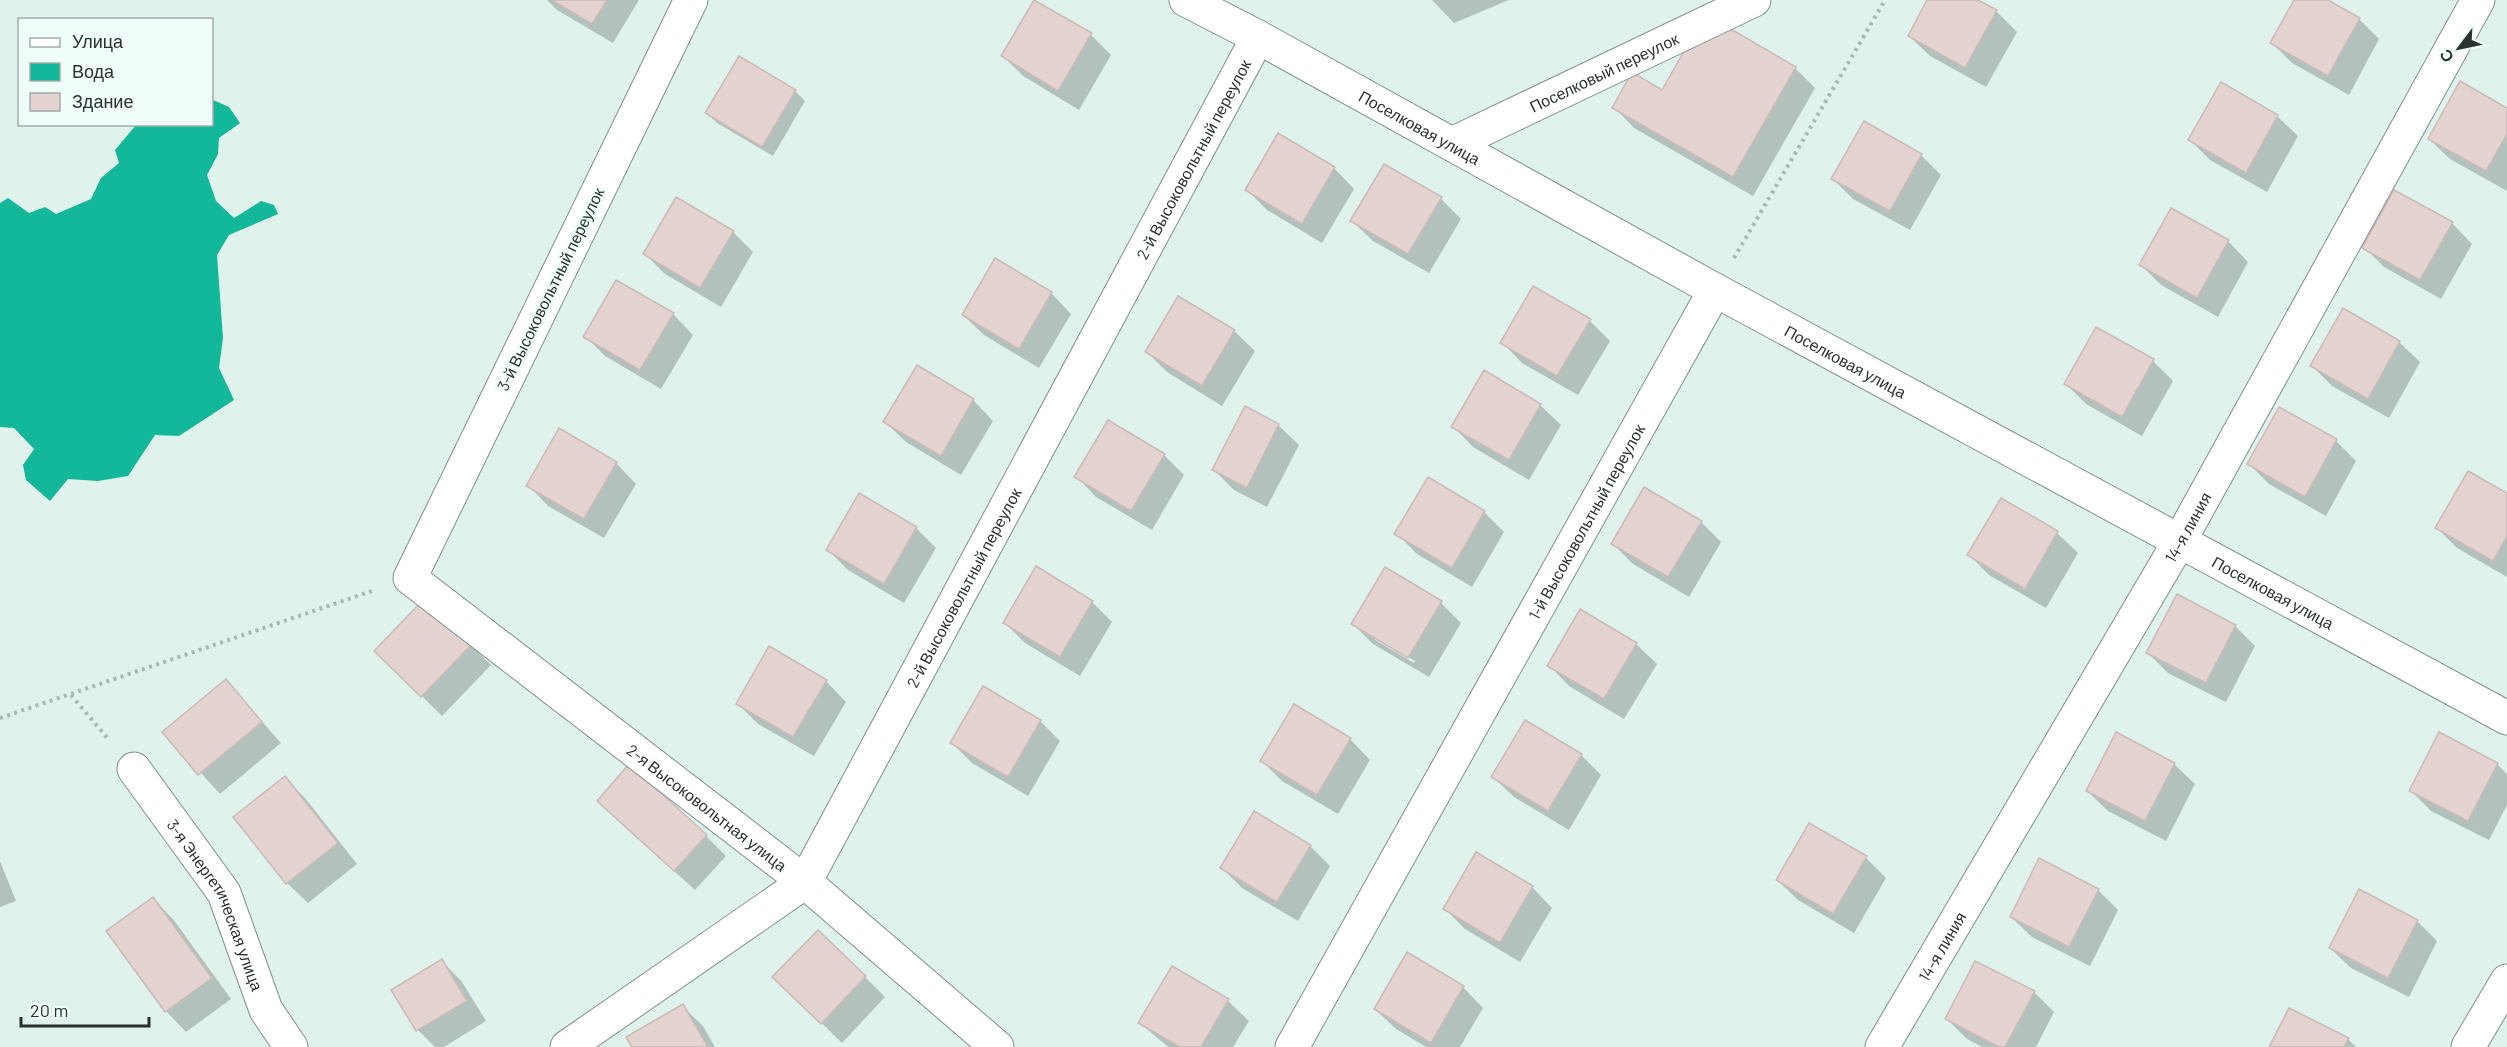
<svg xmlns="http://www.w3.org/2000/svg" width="2507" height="1047" viewBox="0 0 2507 1047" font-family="Barlow,sans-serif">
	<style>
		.water { fill: #12b899 }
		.shadow { fill: #0003; fill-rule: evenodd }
		.building { fill: #e4d3d1; stroke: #cbbab8; stroke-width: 1.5 }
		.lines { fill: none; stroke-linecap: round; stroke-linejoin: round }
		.minor-casing { stroke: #80908b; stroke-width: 35 }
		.path { stroke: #a9b8b3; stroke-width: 4; stroke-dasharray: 3 4.5; stroke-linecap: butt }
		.minor { stroke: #fff; stroke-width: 33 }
		.labels { text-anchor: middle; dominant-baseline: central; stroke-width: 6; stroke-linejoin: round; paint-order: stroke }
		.street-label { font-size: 16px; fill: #2b312f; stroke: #f0fefa }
	</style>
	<rect width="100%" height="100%" fill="#e0f2ec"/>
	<!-- water -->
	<path class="water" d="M212 97 213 100 229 107 240 123 219 138 218 154 207 175 216 201 234 218 261 201 274 205 278 214 229 235 217 255 223 338 219 368 234 400 179 436 155 435 128 476 98 481 68 479 50 501 26 480 23 465 34 449 14 428 0 427V203L8 198 29 213 45 207 56 214 91 199 101 178 119 163 115 150 136 125 212 124Z"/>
	<!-- shadow -->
	<g class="shadow">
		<path d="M547 0H639L613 43 557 10Z"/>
		<path d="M1432 0H1509L1454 23Z"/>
		<path d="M1929 0H1975L1997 12 2017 32 1986 87 1930 56 1909 36Z"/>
		<path d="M2296 0H2325L2359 19 2379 39 2349 95 2292 63 2272 43Z"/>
		<path d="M1091 35 1111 55 1079 110 1023 76 1003 56Z"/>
		<path d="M1795 68 1815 88 1753 196 1634 128 1614 107 1663 92Z"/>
		<path d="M795 91 805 101 773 156 717 123 707 113Z"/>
		<path d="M2507 109V191L2450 159 2429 139Z"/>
		<path d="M2277 116 2298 136 2267 192 2210 160 2190 140Z"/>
		<path d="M1279 135 1334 168 1354 189 1322 243 1267 210 1247 190Z"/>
		<path d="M1921 155 1941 175 1910 230 1853 199 1833 179Z"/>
		<path d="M1441 199 1461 219 1429 273 1373 241 1352 221Z"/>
		<path d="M2452 223 2472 244 2441 299 2384 267 2364 247Z"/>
		<path d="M733 232 753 252 721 307 665 274 645 254Z"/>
		<path d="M2228 241 2248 262 2218 317 2161 285 2141 265Z"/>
		<path d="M1534 288 1590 321 1610 341 1578 395 1522 363 1502 342Z"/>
		<path d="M1051 293 1071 314 1039 368 984 335 963 315Z"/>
		<path d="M673 314 693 335 661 389 605 356 585 336Z"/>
		<path d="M1234 331 1255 351 1222 406 1167 372 1147 352Z"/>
		<path d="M2399 342 2420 362 2389 418 2332 386 2312 366Z"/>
		<path d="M2153 361 2173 381 2142 436 2086 404 2066 384Z"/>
		<path d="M973 400 993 421 961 475 906 442 885 422Z"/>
		<path d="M1540 405 1561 425 1529 480 1473 447 1453 426Z"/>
		<path d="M2280 409 2336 441 2356 461 2326 516 2269 484 2249 464Z"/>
		<path d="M1278 425 1299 445 1267 507 1234 490 1214 470Z"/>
		<path d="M560 430 616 463 636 484 604 538 548 506 528 485Z"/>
		<path d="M1164 455 1184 475 1152 530 1096 497 1076 476Z"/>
		<path d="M2507 495V577L2457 548 2437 528Z"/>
		<path d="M2001 500 2057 533 2078 553 2046 608 1989 575 1969 555Z"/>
		<path d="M1484 512 1504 532 1472 587 1417 554 1396 533Z"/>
		<path d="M1701 522 1721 542 1689 597 1633 564 1613 544Z"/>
		<path d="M916 528 936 548 904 603 848 570 828 550Z"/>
		<path d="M1092 602 1112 622 1080 676 1025 643 1005 623Z"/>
		<path d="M1441 603 1461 623 1429 677 1373 644 1353 624ZM1375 636 1415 661 1414 663 1375 640Z"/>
		<path d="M2235 626 2255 646 2226 702 2168 673 2148 653Z"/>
		<path d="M1636 644 1657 664 1624 719 1569 686 1549 665Z"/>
		<path d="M471 645 491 665 442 716 376 651Z"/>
		<path d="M226 681 281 743 220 794 164 732Z"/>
		<path d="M826 681 846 702 814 756 758 724 737 703Z"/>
		<path d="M1040 721 1060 741 1028 796 972 763 952 743Z"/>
		<path d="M1350 739 1370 760 1338 814 1282 781 1262 761Z"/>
		<path d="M1581 755 1601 775 1569 830 1514 797 1493 777Z"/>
		<path d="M2174 764 2195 784 2166 841 2108 811 2087 791Z"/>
		<path d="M2497 764 2507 774V805L2489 840 2431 811 2411 791Z"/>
		<path d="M285 778 305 798 357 864 308 903 287 883Z"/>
		<path d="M619 821 706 836 726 856 695 890Z"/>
		<path d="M1310 846 1330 866 1298 921 1242 888 1222 868Z"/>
		<path d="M1477 854 1532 887 1552 908 1520 962 1465 929 1445 909Z"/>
		<path d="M1866 858 1886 878 1854 933 1798 900 1777 880Z"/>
		<path d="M0 861 16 901 0 907Z"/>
		<path d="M2098 890 2118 910 2090 966 2032 937 2011 917Z"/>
		<path d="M153 899 173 919 231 999 186 1032 166 1011 108 931Z"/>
		<path d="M2417 921 2437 941 2409 997 2351 968 2330 948Z"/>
		<path d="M1408 954 1463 987 1483 1008 1460 1047H1426L1396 1029 1375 1009Z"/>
		<path d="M442 961 462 982 486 1021 444 1047H435L418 1030 393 990Z"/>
		<path d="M1172 968 1228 1001 1249 1021 1233 1047H1168L1140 1023Z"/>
		<path d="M865 977 885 997 842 1043 795 997Z"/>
		<path d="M2034 992 2054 1012 2036 1047H1982L1967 1039 1947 1019Z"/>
		<path d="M682 1006 703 1026 715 1047H633Z"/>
		<path d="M2348 1039 2356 1047H2271Z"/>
	</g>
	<!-- building -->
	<g class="building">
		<path d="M552 0H607L592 24Z"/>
		<path d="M1034 0 1092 33 1058 91 1001 56Z"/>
		<path d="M1927 0H1978L1997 10 1965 68 1908 36Z"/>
		<path d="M2294 0H2328L2360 18 2328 76 2270 43Z"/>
		<path d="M1705 14 1796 67 1733 177 1612 108 1632 72 1662 90Z"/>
		<path d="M739 56 796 90 762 147 705 113Z"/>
		<path d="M2460 81 2507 108V134L2486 171 2428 139Z"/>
		<path d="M2221 82 2278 115 2246 173 2188 140Z"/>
		<path d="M1864 121 1922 154 1890 211 1831 179Z"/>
		<path d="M1278 133 1335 167 1302 224 1245 190Z"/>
		<path d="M1384 164 1442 197 1408 254 1350 221Z"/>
		<path d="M2394 190 2453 222 2420 280 2362 248Z"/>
		<path d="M676 197 734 231 700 288 643 254Z"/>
		<path d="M2171 208 2229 240 2197 298 2139 265Z"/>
		<path d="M995 258 1052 292 1019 349 962 315Z"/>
		<path d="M616 280 674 313 640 370 583 337Z"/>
		<path d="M1533 286 1591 319 1557 376 1500 343Z"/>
		<path d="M1178 296 1235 330 1202 386 1145 352Z"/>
		<path d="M2343 308 2400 341 2368 399 2310 366Z"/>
		<path d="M2096 327 2154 359 2122 417 2064 384Z"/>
		<path d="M917 365 974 399 941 456 883 422Z"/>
		<path d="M1484 370 1541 404 1509 460 1451 427Z"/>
		<path d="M1245 406 1279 424 1247 488 1212 470Z"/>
		<path d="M2279 407 2337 439 2305 497 2247 464Z"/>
		<path d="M1108 420 1165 454 1131 511 1074 477Z"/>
		<path d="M559 428 617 462 584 519 526 486Z"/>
		<path d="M2468 471 2507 493V536L2493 561 2435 528Z"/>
		<path d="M1428 477 1485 511 1452 568 1394 534Z"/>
		<path d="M1644 487 1702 521 1668 577 1611 544Z"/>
		<path d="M859 493 917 527 884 584 826 550Z"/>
		<path d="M2001 498 2058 531 2025 589 1967 555Z"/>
		<path d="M1036 566 1093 601 1060 657 1003 623Z"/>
		<path d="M1385 567 1442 601 1408 658 1351 624Z"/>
		<path d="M2177 594 2236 625 2206 683 2146 653Z"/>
		<path d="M424 599 472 644 421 697 374 651Z"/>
		<path d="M1580 609 1637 643 1604 699 1547 666Z"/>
		<path d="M769 646 827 680 793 737 736 704Z"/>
		<path d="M226 679 262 722 198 775 162 732Z"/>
		<path d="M983 686 1041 720 1008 777 950 743Z"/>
		<path d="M1294 704 1351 738 1317 795 1260 761Z"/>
		<path d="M1525 720 1582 754 1548 811 1491 777Z"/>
		<path d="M2116 732 2175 763 2145 821 2086 791Z"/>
		<path d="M2439 732 2498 763 2468 821 2409 791Z"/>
		<path d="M629 764 707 835 674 871 597 801Z"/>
		<path d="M285 776 338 843 286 884 233 817Z"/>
		<path d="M1254 811 1311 845 1277 902 1220 868Z"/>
		<path d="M1809 823 1867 856 1833 914 1776 880Z"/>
		<path d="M1476 852 1533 886 1500 943 1443 909Z"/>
		<path d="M2039 858 2099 889 2069 947 2010 917Z"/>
		<path d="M2359 889 2418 920 2388 978 2329 948Z"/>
		<path d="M153 897 212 978 165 1012 106 931Z"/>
		<path d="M818 930 866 976 821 1024 772 977Z"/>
		<path d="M1407 952 1464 986 1431 1043 1374 1009Z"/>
		<path d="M442 959 467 1001 416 1031 391 990Z"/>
		<path d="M1975 961 2035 991 2005 1047H1999L1945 1019Z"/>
		<path d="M1172 966 1229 999 1201 1047H1180L1138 1023Z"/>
		<path d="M683 1004 708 1047H632L626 1037Z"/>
		<path d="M2289 1008 2349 1038 2344 1047H2269Z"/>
	</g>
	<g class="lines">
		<defs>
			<g id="minor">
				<path id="s1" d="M691 0 410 578 805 882 997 1047"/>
				<path id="s2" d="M1186 0 1258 37 1715 290 2507 718"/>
				<path id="s3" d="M1452 144 1754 0"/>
				<path id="s4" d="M134 769 224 893 266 1010 291 1047"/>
				<path id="s5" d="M567 1047 805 882 1258 37"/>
				<path id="s6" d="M1292 1047 1715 290"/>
				<path id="s7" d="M1882 1047 2179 542 2478 0"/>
				<path d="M2468 1047 2507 981"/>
			</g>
		</defs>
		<!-- minor casing -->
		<use href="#minor" class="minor-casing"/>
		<!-- path -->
		<g class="path">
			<path d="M1734 258 1885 0"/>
			<path d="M71 695 109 740"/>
			<path d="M0 718 375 590"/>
		</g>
		<!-- minor -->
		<use href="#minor" class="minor"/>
	</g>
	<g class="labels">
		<!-- street labels -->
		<g class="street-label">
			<text stroke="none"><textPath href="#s3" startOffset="168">Поселковый переулок</textPath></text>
			<text stroke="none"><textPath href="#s2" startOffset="266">Поселковая улица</textPath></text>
			<text stroke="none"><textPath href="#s5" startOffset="1110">2-й Высоковольтный переулок</textPath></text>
			<text transform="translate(550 289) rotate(-64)">3-й Высоковольтный переулок</text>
			<text stroke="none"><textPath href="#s2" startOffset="752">Поселковая улица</textPath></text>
			<text stroke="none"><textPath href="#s6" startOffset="602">1-й Высоковольтный переулок</textPath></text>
			<text stroke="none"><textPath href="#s7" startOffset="603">14-я линия</textPath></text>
			<text stroke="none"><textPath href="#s5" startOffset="624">2-й Высоковольтный переулок</textPath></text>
			<text stroke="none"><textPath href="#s2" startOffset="1238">Поселковая улица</textPath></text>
			<text stroke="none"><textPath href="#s1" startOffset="1018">2-я Высоковольтная улица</textPath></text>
			<text stroke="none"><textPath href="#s4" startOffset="160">3-я Энергетическая улица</textPath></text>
			<text stroke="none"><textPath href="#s7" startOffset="117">14-я линия</textPath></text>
		</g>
	</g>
	<!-- legend -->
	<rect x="18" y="18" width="195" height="108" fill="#f0fefa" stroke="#a1aca9" stroke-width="1.5"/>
	<rect x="30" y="38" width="30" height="9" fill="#ffffff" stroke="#a1aca9" stroke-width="1.5"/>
	<text x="72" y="48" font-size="18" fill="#2b312f">Улица</text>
	<rect x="30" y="63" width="30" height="18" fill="#12b899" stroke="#a1aca9" stroke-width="1.5"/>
	<text x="72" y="78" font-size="18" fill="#2b312f">Вода</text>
	<rect x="30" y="93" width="30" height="18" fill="#e4d3d1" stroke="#a1aca9" stroke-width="1.5"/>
	<text x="72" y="108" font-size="18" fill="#2b312f">Здание</text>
	<!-- north arrow -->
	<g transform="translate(2459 48) rotate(238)" stroke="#f0fefa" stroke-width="4.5" paint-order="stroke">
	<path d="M0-4.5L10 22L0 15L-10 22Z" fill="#2b312f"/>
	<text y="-9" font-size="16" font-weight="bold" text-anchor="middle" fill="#2b312f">С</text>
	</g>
	<!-- scale -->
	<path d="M21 1017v9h128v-9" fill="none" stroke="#2b312f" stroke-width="3"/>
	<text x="30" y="1017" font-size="18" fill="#2b312f" stroke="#f0fefa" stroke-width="4.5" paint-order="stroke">20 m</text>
</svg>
